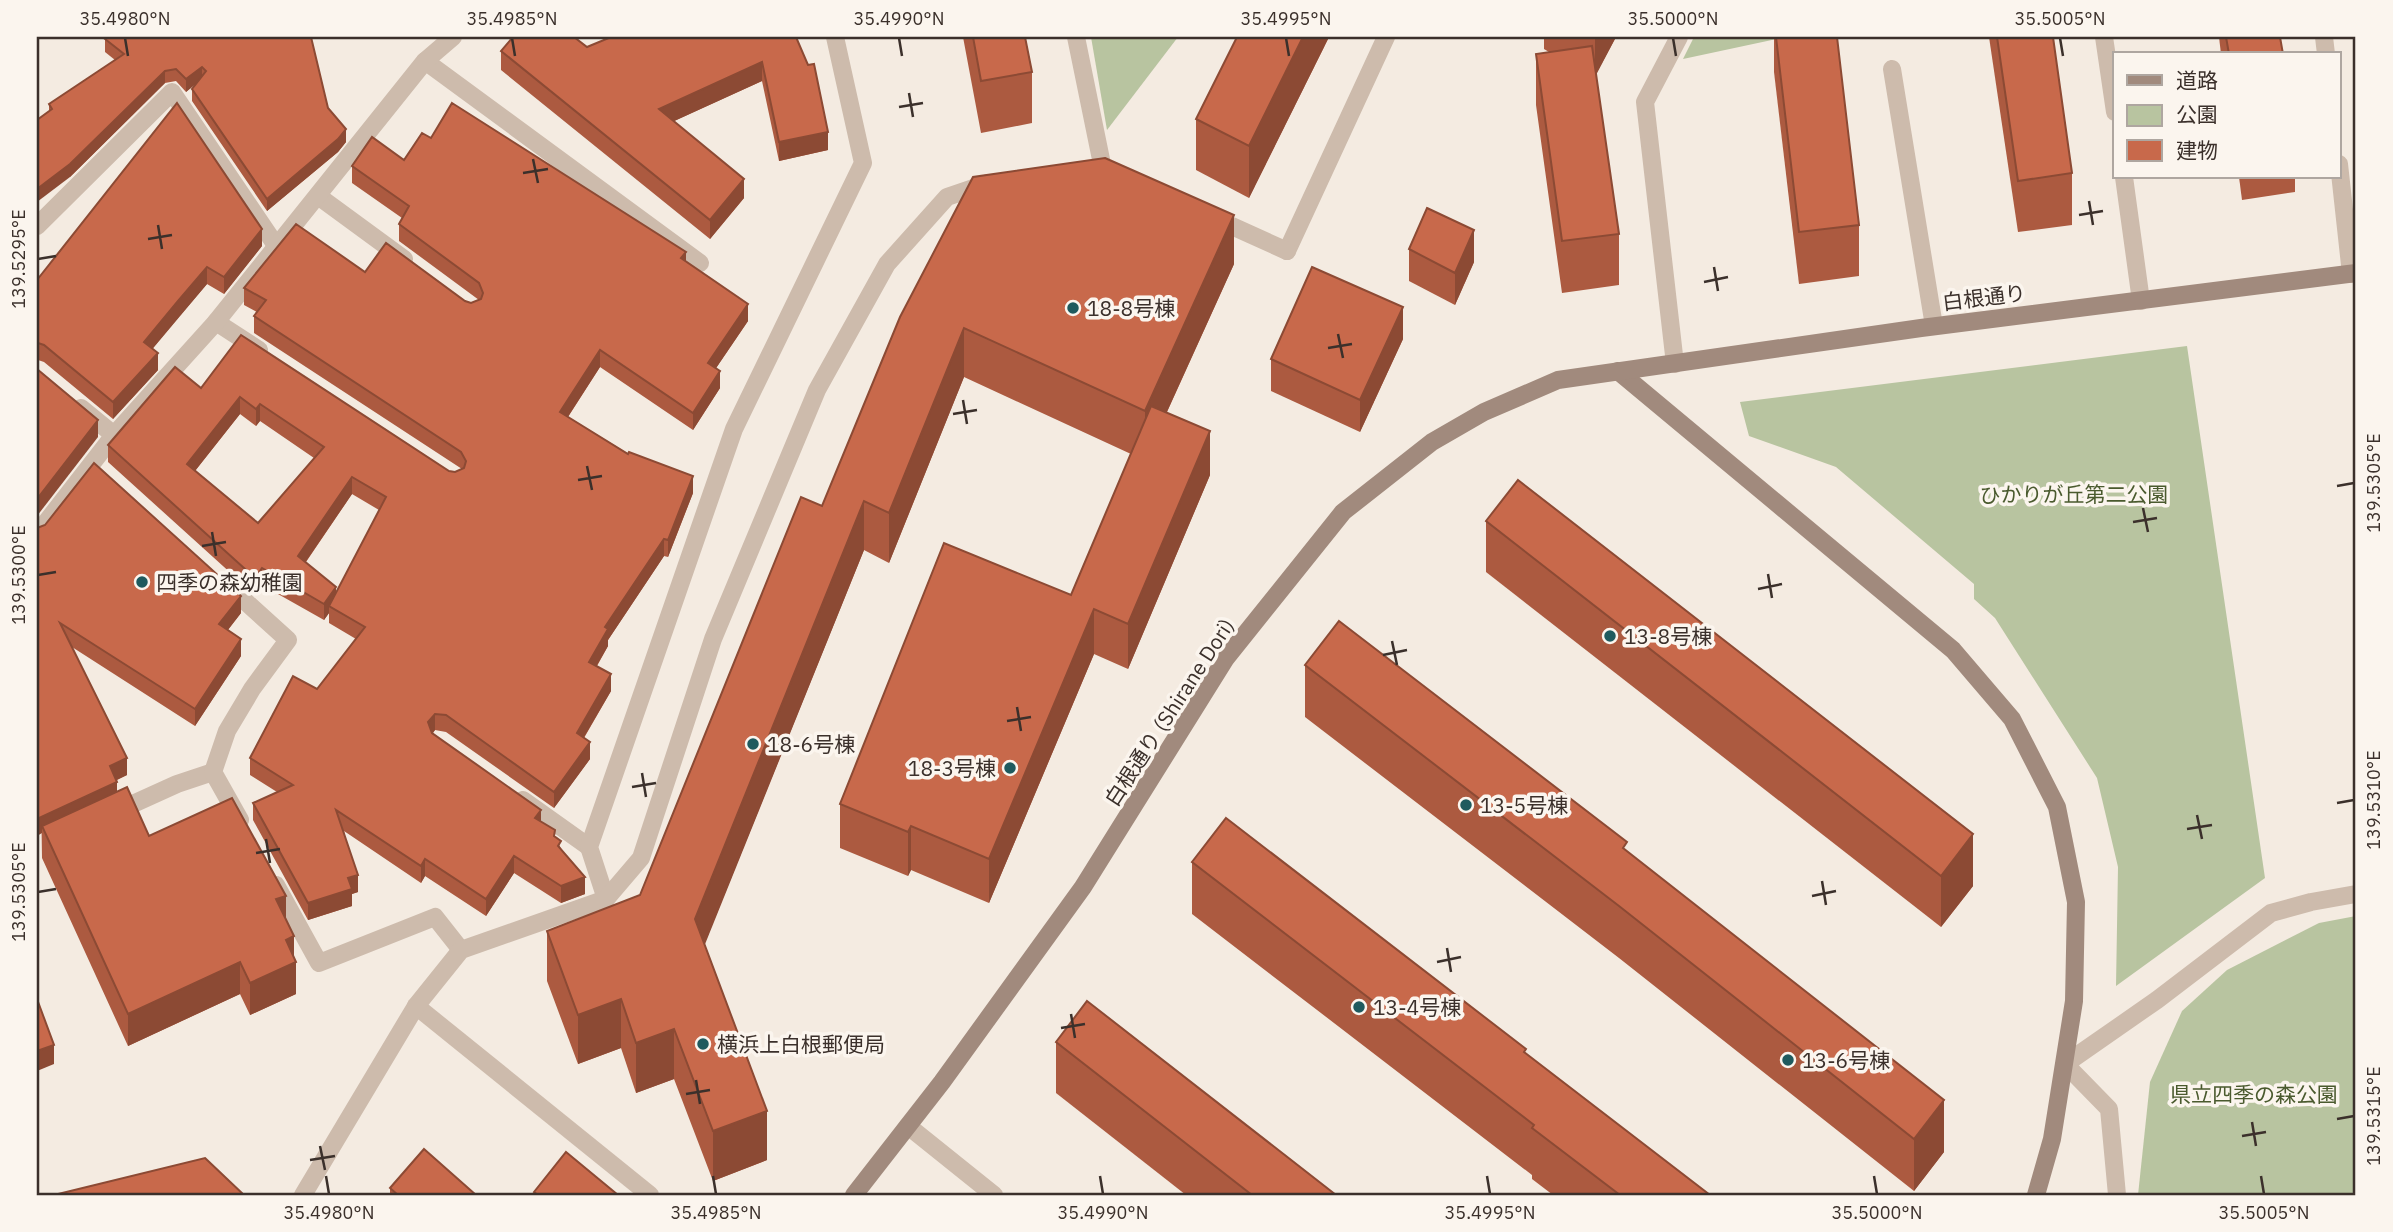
<svg xmlns="http://www.w3.org/2000/svg" width="2393" height="1232" viewBox="0 0 2393 1232" font-family="'IBM Plex Sans','Noto Sans JP',sans-serif">
	<style>
		.green { fill: #b8c4a0 }
		.lines { fill: none; stroke-linecap: round; stroke-linejoin: round }
		.lane { stroke: #cdbbac; stroke-width: 18 }
		.street { stroke: #cdbbac; stroke-width: 18 }
		.secondary { stroke: #a18a7d; stroke-width: 18 }
		.wall { fill: #ac5a40; fill-rule: evenodd }
		.shaded-wall { fill: #8c4a34 }
		.building { fill: #c8694b; stroke: #8c4a34; stroke-width: 2; fill-rule: evenodd }
		.ticks { fill: none; stroke: #3b302b; stroke-width: 2.5 }
		.poi-dot { fill: #1f5a5e; stroke: #fbf5ee; stroke-width: 2.5 }
		.labels { text-anchor: middle; dominant-baseline: central; stroke-width: 7; stroke-linejoin: round; paint-order: stroke }
		.street-label { font-size: 21px; fill: #3b302b; stroke: #fbf5ee }
		.poi-label { font-size: 21px; fill: #3b302b; stroke: #fbf5ee; text-anchor: start }
		.park-label { font-size: 21px; fill: #4a5a2e; stroke: #fbf5ee }
		.neatline { fill: none; stroke: #3b302b; stroke-width: 2.5 }
		.ticks-label { font-size: 18px; text-anchor: middle; fill: #3b302b }
	</style>
	<rect width="100%" height="100%" fill="#f4ebe1"/>
	<!-- green -->
	<g class="green">
		<path d="M1091 37H1178L1107 130Z"/>
		<path d="M1694 37H1786L1683 59Z"/>
		<path d="M2187 346 2265 878 2116 986 2118 867 2097 778 1995 618 1974 599V584L1836 467 1749 436 1740 402Z"/>
		<path d="M2356 916V1195H2138L2150 1082 2182 1011 2227 970 2319 923Z"/>
	</g>
	<g class="lines">
		<!-- lane -->
		<g class="lane">
			<path d="M1076 37 1105 179"/>
			<path d="M2104 37 2115 112"/>
			<path d="M2324 37 2326 54"/>
			<path d="M425 61 700 263"/>
			<path d="M1892 69 1934 326"/>
			<path d="M2339 164 2351 274"/>
			<path d="M2124 177 2141 301"/>
			<path d="M318 196 404 259"/>
			<path d="M1287 251 1386 37"/>
			<path d="M216 322 259 350"/>
			<path d="M1675 364 1645 102 1679 37"/>
			<path d="M81 408 114 435"/>
			<path d="M523 800 589 847"/>
			<path d="M113 813 177 784 213 772"/>
			<path d="M908 1126 994 1195"/>
		</g>
		<!-- street -->
		<g class="street">
			<path d="M1214 218 1287 251"/>
			<path d="M37 226 172 92 277 247"/>
			<path d="M37 534 114 435 216 322 425 61 453 37"/>
			<path d="M225 583 288 640 252 689 227 731 213 772 240 820"/>
			<path d="M276 885 319 963 435 917 461 950"/>
			<path d="M606 899 589 847 734 429 863 163 835 37"/>
			<path d="M416 1006 650 1195"/>
			<path d="M303 1195 416 1006 461 950 606 899 641 858 713 639 817 390 887 264 947 197 988 183"/>
			<path d="M2117 1195 2109 1109 2065 1064 2157 1000 2271 913 2311 902 2356 894"/>
		</g>
		<!-- secondary -->
		<g class="secondary">
			<path d="M1618 371 1953 650 2012 719 2057 807 2076 902 2074 1001 2052 1139 2036 1195"/>
			<path d="M854 1195 942 1082 1083 887 1226 658 1343 512 1432 442 1484 412 1558 380 1921 328 2356 273"/>
		</g>
	</g>
	<!-- wall -->
	<g class="wall">
		<path d="M107 37 328 108 346 142 338 152 267 211 192 101V89L195 84 186 92 176 81 165 83 70 177 49 111V104L115 60 105 52V39Z"/>
		<path d="M796 37 828 150 779 161 762 81 674 121 744 198 710 239 501 70V51Z"/>
		<path d="M963 37H1025L1032 72V123L981 133Z"/>
		<path d="M1329 37 1249 198 1196 170V119Z"/>
		<path d="M1544 37H1616L1596 74 1619 234V285L1562 293 1536 105V54L1549 52 1544 49Z"/>
		<path d="M1774 37H1837L1859 225V276L1799 284 1774 72Z"/>
		<path d="M1989 37H2053L2072 173V225L2018 232Z"/>
		<path d="M2219 37H2280L2283 54H2221Z"/>
		<path d="M431 138 686 261 748 321 716 368 720 388 693 430 600 367 568 417 693 493 668 557 664 556 608 640V646L597 666 611 691 584 738 590 759 554 808 446 732 435 730 433 733 541 822 555 837 585 894 561 903 514 873 486 916 425 876 421 883 344 831 358 892 352 894V906L308 920 253 820V803L277 792 250 775V758L317 689 356 639 329 623V613L324 620 262 585 255 595 108 462V445L201 388 241 335 449 471 455 472 462 469 254 333V316L257 312 244 305V288L365 272 471 303 479 300 399 241V224L402 218 352 183V166L404 160ZM240 414 256 426 260 421 314 458 258 523 195 471ZM352 494 379 510 336 594 306 562Z"/>
		<path d="M2239 177H2295V192L2242 200Z"/>
		<path d="M262 246 224 294 207 284 178 318 152 349 158 370 113 419 44 362 38 360 37 280Z"/>
		<path d="M1409 249 1474 262 1455 305 1409 281Z"/>
		<path d="M1234 264 1167 412 1210 475 1128 669 1094 654 989 903 911 870 908 876 840 848V804L1071 595 1131 454 964 377 889 563 864 550 704 945 767 1160 713 1181 674 1079 636 1093 621 1048 578 1064 547 981V931L640 895 822 506 900 317Z"/>
		<path d="M1403 339 1360 432 1271 391V359Z"/>
		<path d="M1486 521 1973 886 1941 927 1486 572Z"/>
		<path d="M37 528 241 613 228 630 241 656 195 726 72 647 127 775 117 780V792L149 836 286 920 294 957 296 994 250 1015 240 994 128 1046 42 858Z"/>
		<path d="M1305 665 1627 851 1944 1152 1914 1191 1619 958 1305 717Z"/>
		<path d="M1192 862 1526 1054 1710 1195H1553L1532 1179V1175L1192 914Z"/>
		<path d="M1056 1042 1336 1195H1186L1056 1093Z"/>
		<path d="M390 1188 476 1195H390Z"/>
	</g>
	<!-- shaded-wall -->
	<g class="shaded-wall">
		<path d="M1303 37H1329L1249 198V146Z"/>
		<path d="M1595 37H1616L1595 77Z"/>
		<path d="M762 62V81L659 128V109Z"/>
		<path d="M202 67V79L186 92V79Z"/>
		<path d="M165 71V83L70 177 37 202V189Z"/>
		<path d="M346 129V142L338 152 267 211V199Z"/>
		<path d="M828 132V150L779 161V142Z"/>
		<path d="M744 179V198L710 239V220Z"/>
		<path d="M1234 215V264L1145 460V411Z"/>
		<path d="M262 229V246L224 294V277Z"/>
		<path d="M1474 230V262L1455 305V273Z"/>
		<path d="M686 252V269L681 258Z"/>
		<path d="M207 267V284L144 359V342Z"/>
		<path d="M748 304V321L708 380V363Z"/>
		<path d="M1403 307V339L1360 432V400Z"/>
		<path d="M964 328V377L889 563V513Z"/>
		<rect x="37" y="343" width="1" height="17"/>
		<path d="M600 350V367L560 429V412Z"/>
		<path d="M158 353V370L113 419V402Z"/>
		<path d="M720 371V388L693 430V413Z"/>
		<path d="M240 397V414L187 481V464Z"/>
		<path d="M260 404V421L256 426V409Z"/>
		<path d="M98 420V437L37 516V499Z"/>
		<path d="M1210 431V475L1128 669V624Z"/>
		<path d="M693 476V493L668 557V540Z"/>
		<path d="M352 477V494L298 573V556Z"/>
		<path d="M864 501V550L695 969V919Z"/>
		<path d="M664 539V556L608 640V646L589 679V662L605 627Z"/>
		<path d="M262 568V585L255 595V578Z"/>
		<path d="M336 587V604L329 606V613L324 620V604Z"/>
		<path d="M241 596V613L219 641V624Z"/>
		<path d="M1094 609V654L989 903V859Z"/>
		<path d="M241 639V656L195 726V709Z"/>
		<path d="M611 674V691L577 749V733Z"/>
		<path d="M435 714V730L428 739V722Z"/>
		<path d="M590 742V759L554 808V792Z"/>
		<path d="M127 758V775L110 783V766Z"/>
		<path d="M117 782V799L42 826V833L37 836V819Z"/>
		<path d="M541 810V827L535 818Z"/>
		<path d="M911 826V870L908 876V832Z"/>
		<path d="M1973 834V886L1941 927V876Z"/>
		<path d="M514 856V873L486 916V899Z"/>
		<path d="M425 859V876L421 883V866Z"/>
		<path d="M358 875V892L352 894V906L308 920V903L348 878Z"/>
		<path d="M585 877V894L561 903V886Z"/>
		<path d="M286 896V928L276 899Z"/>
		<path d="M294 936V963L296 962V994L250 1015V983L286 940Z"/>
		<path d="M240 962V994L128 1046V1014Z"/>
		<path d="M621 999V1048L578 1064V1015Z"/>
		<path d="M674 1029V1079L636 1093V1043Z"/>
		<path d="M54 1045V1064L37 1071V1051Z"/>
		<path d="M1944 1100V1152L1914 1191V1139Z"/>
		<path d="M767 1111V1160L713 1181V1131Z"/>
	</g>
	<!-- building -->
	<g class="building">
		<path d="M107 37H311L328 108 346 129 338 139 267 199 192 89 206 71 202 67 186 79 176 69 165 71 70 164 37 189V120L52 109 49 104 124 54 105 39Z"/>
		<path d="M513 37H574L587 47 611 37H796L808 65 814 64 828 132 779 142 762 62 659 109 744 179 710 220 501 51Z"/>
		<path d="M973 37H1025L1032 72 981 81Z"/>
		<path d="M1237 37H1303L1249 146 1196 119Z"/>
		<path d="M1776 37H1837L1859 225 1799 232Z"/>
		<path d="M1997 37H2053L2072 173 2018 181Z"/>
		<path d="M2226 37H2280L2283 54H2229Z"/>
		<path d="M1592 46 1619 234 1562 241 1536 54Z"/>
		<path d="M177 103 262 229 224 277 207 267 178 301 144 342 158 353 113 402 44 345 38 343H37V280Z"/>
		<path d="M452 103 686 252 681 258 748 304 708 363 720 371 693 413 600 350 560 412 628 454 629 452 693 476 668 540 664 539 605 627 608 629 589 662 611 674 577 733 590 742 554 792 446 715 435 714 428 722 432 733 541 810 535 818 555 830 554 836 561 841 558 846 585 877 561 886 514 856 486 899 425 859 421 866 336 810 358 875 348 878 352 889 308 903 253 803 293 785 250 758 293 676 317 689 365 627 329 606 386 497 352 477 298 556 336 587 324 604 262 568 255 578 108 445 175 367 201 388 241 335 449 471 455 472 464 468 466 461 461 452 254 316 266 300 244 288 296 224 365 272 386 243 465 301 471 303 481 299 483 293 479 283 399 224 409 206 352 166 372 137 404 160 422 133 431 138ZM240 397 256 409 260 404 324 447 258 523 187 464Z"/>
		<path d="M1105 158 1234 215 1145 411 964 328 889 513 864 501 695 919 767 1111 713 1131 674 1029 636 1043 621 999 578 1015 547 931 640 895 801 497 822 506 900 317 973 177Z"/>
		<path d="M1427 208 1474 230 1455 273 1409 249Z"/>
		<path d="M1312 267 1403 307 1360 400 1271 359Z"/>
		<path d="M37 369 98 420 37 499Z"/>
		<path d="M1151 406 1210 431 1128 624 1094 609 989 859 911 826 908 832 840 804 944 543 1071 595Z"/>
		<path d="M94 463 241 596 219 624 241 639 195 709 60 623 127 758 110 766 117 782 37 819V528L45 525Z"/>
		<path d="M1518 480 1973 834 1941 876 1486 521Z"/>
		<path d="M1339 621 1627 842 1623 848 1944 1100 1914 1139 1619 906 1305 665Z"/>
		<path d="M127 787 149 836 232 798 286 896 276 899 294 936 286 940 296 962 250 983 240 962 128 1014 42 826Z"/>
		<path d="M1226 818 1526 1049 1524 1052 1710 1195H1620L1532 1128 1534 1125 1192 862Z"/>
		<path d="M37 999 54 1045 37 1051Z"/>
		<path d="M1087 1001 1336 1195H1252L1056 1042Z"/>
		<path d="M424 1149 476 1195H398L390 1188Z"/>
		<path d="M566 1152 618 1195H538L534 1192Z"/>
		<path d="M205 1158 244 1195H54Z"/>
	</g>
	<!-- ticks -->
	<path class="ticks" d="M125 38 128 56M512 38 515 56M899 38 902 56M1286 38 1289 56M1673 38 1676 56M2060 38 2063 56M909 93 913 117M899 107 923 103M533 159 538 183M523 173 548 169M2089 201 2093 225M2079 215 2103 211M158 225 162 249M148 239 172 235M38 259 56 256M1714 267 1718 291M1704 282 1728 277M1338 334 1343 358M1328 348 1352 344M963 400 967 424M953 414 977 410M587 466 592 490M578 480 602 476M2337 486 2354 483M2143 508 2148 532M2133 522 2157 518M212 532 216 556M202 546 226 542M1768 574 1772 598M38 575 56 572M1758 589 1782 584M1392 641 1397 665M1383 655 1407 650M1017 707 1021 731M1007 721 1031 717M642 773 646 797M632 787 656 783M2337 803 2354 800M2197 815 2202 839M2187 829 2212 825M266 839 270 863M256 853 280 849M1822 881 1826 905M38 892 56 889M1812 896 1836 891M1447 948 1451 972M1437 962 1461 957M1071 1014 1075 1038M1061 1028 1085 1024M696 1080 700 1104M686 1094 710 1090M2337 1119 2354 1116M2252 1122 2256 1146M2242 1136 2266 1132M320 1146 325 1170M310 1160 335 1156M326 1176 329 1194M713 1176 716 1194M1100 1176 1103 1194M1487 1176 1490 1194M1874 1176 1877 1194M2261 1176 2264 1194"/>
	<!-- markers -->
	<g class="poi-dot">
		<circle cx="1073" cy="308" r="7"/>
		<circle cx="142" cy="582" r="7"/>
		<circle cx="1610" cy="636" r="7"/>
		<circle cx="753" cy="744" r="7"/>
		<circle cx="1010" cy="768" r="7"/>
		<circle cx="1466" cy="805" r="7"/>
		<circle cx="1359" cy="1007" r="7"/>
		<circle cx="703" cy="1044" r="7"/>
		<circle cx="1788" cy="1060" r="7"/>
	</g>
	<g class="labels">
		<!-- street labels -->
		<g class="street-label">
			<text transform="translate(1984 297) rotate(-7)">白根通り</text>
			<text transform="translate(1169 712) rotate(-57)">白根通り (Shirane Dori)</text>
		</g>
		<!-- poi labels -->
		<g class="poi-label">
			<text x="1087" y="308">18-8号棟</text>
			<text x="156" y="582">四季の森幼稚園</text>
			<text x="1624" y="636">13-8号棟</text>
			<text x="767" y="744">18-6号棟</text>
			<text x="996" y="768" text-anchor="end">18-3号棟</text>
			<text x="1480" y="805">13-5号棟</text>
			<text x="1373" y="1007">13-4号棟</text>
			<text x="717" y="1044">横浜上白根郵便局</text>
			<text x="1802" y="1060">13-6号棟</text>
		</g>
		<!-- park labels -->
		<g class="park-label">
			<text x="2074" y="494">ひかりが丘第二公園</text>
			<text x="2254" y="1094">県立四季の森公園</text>
		</g>
	</g>
	<!-- border -->
	<rect width="2393" height="1232" fill="none" stroke="#fbf5ee" stroke-width="77"/>
	<!-- legend -->
	<rect x="2113" y="52" width="228" height="126" fill="#fbf5ee" stroke="#aea6a0" stroke-width="2"/>
	<rect x="2127" y="75" width="35" height="10" fill="#a18a7d" stroke="#aea6a0" stroke-width="2"/>
	<text x="2176" y="88" font-size="21" fill="#3b302b">道路</text>
	<rect x="2127" y="105" width="35" height="21" fill="#b8c4a0" stroke="#aea6a0" stroke-width="2"/>
	<text x="2176" y="122" font-size="21" fill="#3b302b">公園</text>
	<rect x="2127" y="140" width="35" height="21" fill="#c8694b" stroke="#aea6a0" stroke-width="2"/>
	<text x="2176" y="158" font-size="21" fill="#3b302b">建物</text>
	<rect x="38" y="38" width="2316" height="1156" class="neatline"/>
	<g class="ticks-label">
		<text x="125" y="25">35.4980°N</text>
		<text x="512" y="25">35.4985°N</text>
		<text x="899" y="25">35.4990°N</text>
		<text x="1286" y="25">35.4995°N</text>
		<text x="1673" y="25">35.5000°N</text>
		<text x="2060" y="25">35.5005°N</text>
		<text transform="translate(19 259) rotate(-90)" y="6">139.5295°E</text>
		<text transform="translate(2374 483) rotate(-90)" y="6">139.5305°E</text>
		<text transform="translate(19 575) rotate(-90)" y="6">139.5300°E</text>
		<text transform="translate(2374 800) rotate(-90)" y="6">139.5310°E</text>
		<text transform="translate(19 892) rotate(-90)" y="6">139.5305°E</text>
		<text transform="translate(2374 1116) rotate(-90)" y="6">139.5315°E</text>
		<text x="329" y="1219">35.4980°N</text>
		<text x="716" y="1219">35.4985°N</text>
		<text x="1103" y="1219">35.4990°N</text>
		<text x="1490" y="1219">35.4995°N</text>
		<text x="1877" y="1219">35.5000°N</text>
		<text x="2264" y="1219">35.5005°N</text>
	</g>
</svg>
